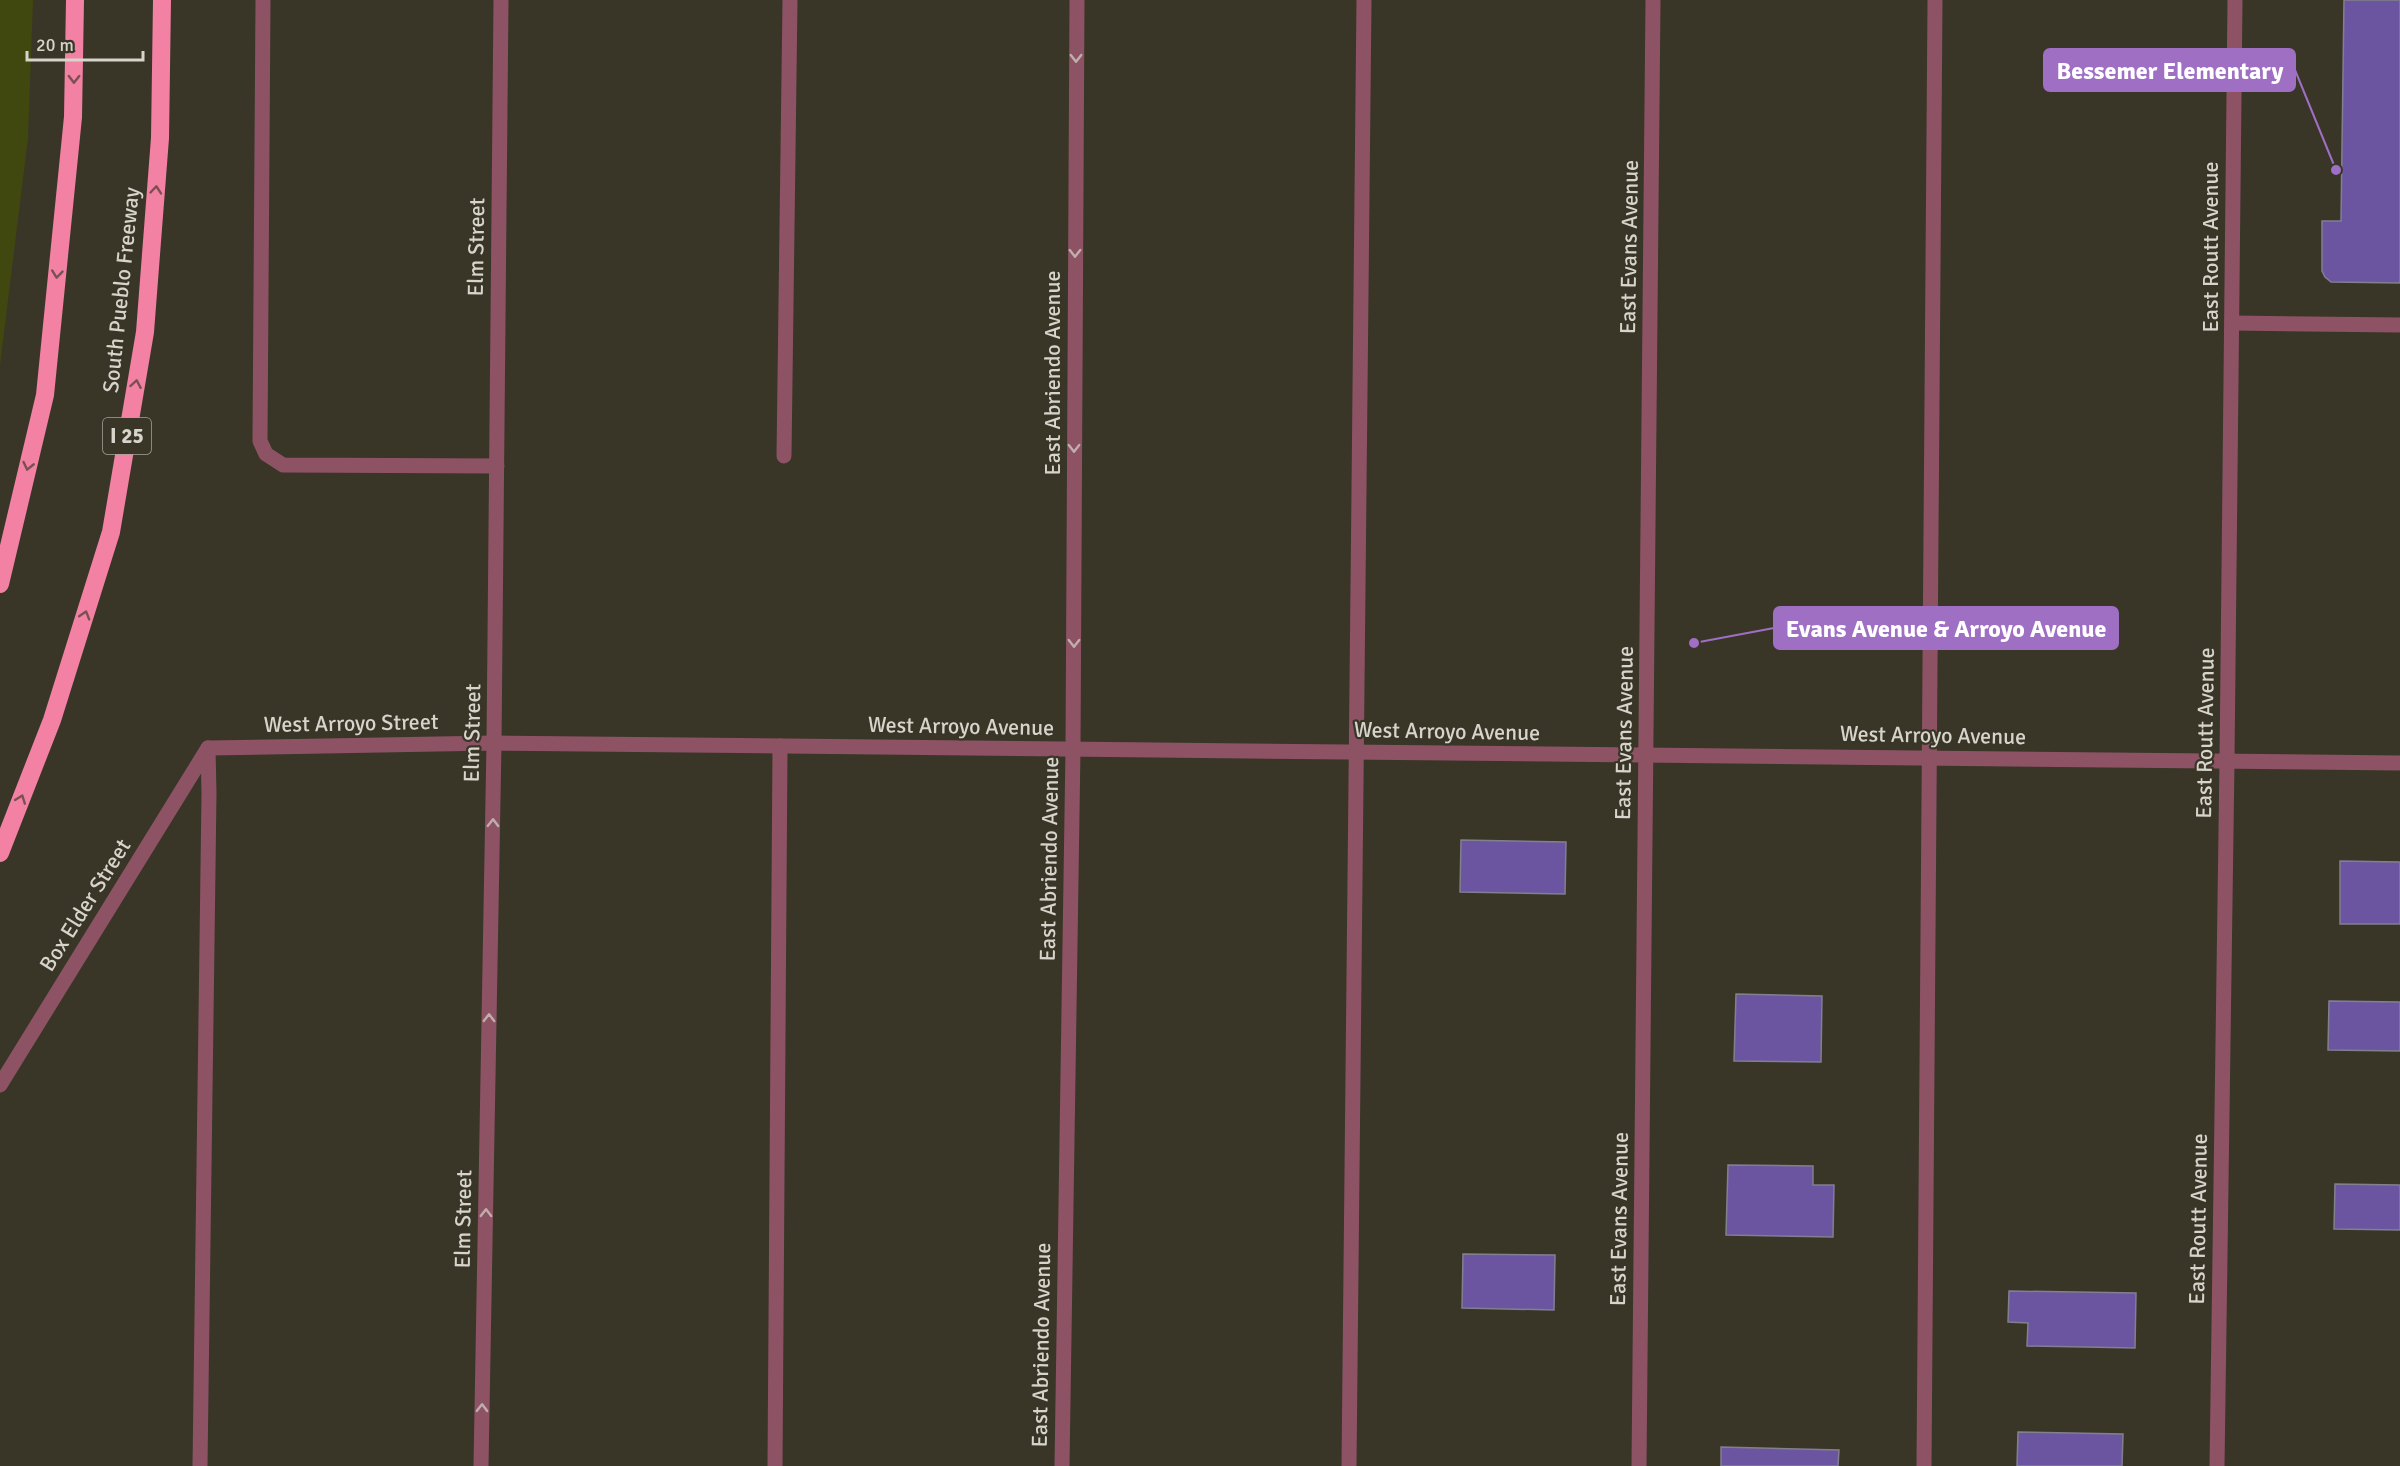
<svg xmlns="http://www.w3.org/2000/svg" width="2400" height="1466" viewBox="0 0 2400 1466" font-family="Signika,sans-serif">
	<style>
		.green { fill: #40480f }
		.building { fill: #6c55a0; stroke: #827f8f; stroke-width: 1.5 }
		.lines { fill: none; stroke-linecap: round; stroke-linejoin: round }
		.minor { stroke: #8d5364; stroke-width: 15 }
		.highway { stroke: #f281a3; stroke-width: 18 }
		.oneway { stroke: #c0adac }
		.oneway2 { stroke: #7a5053 }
		.labels { text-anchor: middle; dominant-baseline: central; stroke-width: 4.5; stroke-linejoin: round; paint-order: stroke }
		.shield { fill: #393628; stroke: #a7a59a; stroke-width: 1.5 }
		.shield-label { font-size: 21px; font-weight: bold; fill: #d6d4cb }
		.street-label { font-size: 22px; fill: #d6d4cb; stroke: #393628 }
		.leader { fill: none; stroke: #9f6fc4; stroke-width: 2 }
		.callout-dot { fill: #9f6fc4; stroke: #393628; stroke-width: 2 }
		.callout { fill: #9f6fc4; stroke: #9f6fc4; stroke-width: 2 }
		.callout-label { font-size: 24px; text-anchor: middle; font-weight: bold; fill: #fff }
	</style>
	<rect width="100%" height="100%" fill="#393628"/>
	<!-- green -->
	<path class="green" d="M0 0H33L28 138 0 365Z"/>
	<!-- building -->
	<g class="building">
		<path d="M2344 0H2400V283L2331 282 2325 277 2322 271V221H2341Z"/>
		<path d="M1461 840 1566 842 1565 894 1460 892Z"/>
		<path d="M2340 861 2400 862V924H2340Z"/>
		<path d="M1736 994 1822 996 1821 1062 1734 1061Z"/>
		<path d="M2329 1001 2400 1002V1051L2328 1050Z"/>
		<path d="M1728 1165 1813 1166V1185H1834L1833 1237 1726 1235Z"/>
		<path d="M2335 1184 2400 1185V1230L2334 1229Z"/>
		<path d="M1463 1254 1555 1255 1554 1310 1462 1308Z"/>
		<path d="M2009 1291 2136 1293 2135 1348 2027 1346 2028 1323 2008 1322Z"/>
		<path d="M2018 1432 2123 1434 2122 1466H2017Z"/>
		<path d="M1721 1447 1839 1450 1838 1466H1721Z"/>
	</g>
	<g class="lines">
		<!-- minor -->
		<g class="minor">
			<path d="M263 0 260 441 266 454 283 465 497 466"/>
			<path d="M2232 323 2400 325"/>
			<path d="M784 456 790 0"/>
			<path d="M208 748 494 743 2400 763"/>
			<path d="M0 1085 208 748"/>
			<path d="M200 1466 209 793 208 748"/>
			<path d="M481 1466 494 743 501 0"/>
			<path d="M775 1466 780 746"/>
			<path d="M1062 1466 1073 749 1077 0"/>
			<path d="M1349 1466 1364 0"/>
			<path d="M1639 1466 1653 0"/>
			<path d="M1924 1466 1935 0"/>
			<path d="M2217 1466 2227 761 2235 0"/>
		</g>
		<!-- highway -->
		<g class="highway">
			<path d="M0 584 45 395 73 117 75 0"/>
			<path d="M0 853 52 720 111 532 145 332 160 138 162 0"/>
		</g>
	</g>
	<!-- one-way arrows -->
	<defs><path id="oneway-chevron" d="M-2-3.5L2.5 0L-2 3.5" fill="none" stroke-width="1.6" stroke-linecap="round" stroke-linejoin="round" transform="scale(1.5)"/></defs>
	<g class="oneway">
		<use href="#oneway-chevron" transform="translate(1076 58) rotate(90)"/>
		<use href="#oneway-chevron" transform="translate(1075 253) rotate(90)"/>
		<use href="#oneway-chevron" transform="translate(1074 448) rotate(90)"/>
		<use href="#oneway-chevron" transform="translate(1074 643) rotate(90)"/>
		<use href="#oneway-chevron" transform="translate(493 823) rotate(-89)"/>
		<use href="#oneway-chevron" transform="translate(489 1018) rotate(-89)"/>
		<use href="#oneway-chevron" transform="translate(486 1213) rotate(-89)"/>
		<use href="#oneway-chevron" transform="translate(482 1408) rotate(-89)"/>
	</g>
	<g class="oneway2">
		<use href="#oneway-chevron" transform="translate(74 79) rotate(91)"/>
		<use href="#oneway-chevron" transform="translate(156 190) rotate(-85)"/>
		<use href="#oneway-chevron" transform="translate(57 274) rotate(96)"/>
		<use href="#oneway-chevron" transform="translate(136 384) rotate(-80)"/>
		<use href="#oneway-chevron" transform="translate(28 466) rotate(103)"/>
		<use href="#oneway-chevron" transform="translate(85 615) rotate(-73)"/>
		<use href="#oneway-chevron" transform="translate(21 799) rotate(-69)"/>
	</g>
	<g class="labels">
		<!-- shield labels -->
		<rect class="shield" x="103" y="418" width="48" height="36" rx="4.5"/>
		<g class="shield-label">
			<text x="127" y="436">I 25</text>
		</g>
		<!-- street labels -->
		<g class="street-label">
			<text transform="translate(476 247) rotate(-89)">Elm Street</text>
			<text transform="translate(1629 247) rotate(-89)">East Evans Avenue</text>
			<text transform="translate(2210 247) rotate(-90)">East Routt Avenue</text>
			<text transform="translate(121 290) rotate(-84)">South Pueblo Freeway</text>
			<text transform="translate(1052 373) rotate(-90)">East Abriendo Avenue</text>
			<text transform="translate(351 723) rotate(-1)">West Arroyo Street</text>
			<text transform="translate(961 726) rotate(1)">West Arroyo Avenue</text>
			<text transform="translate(1447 731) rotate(1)">West Arroyo Avenue</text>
			<text transform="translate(472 733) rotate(-89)">Elm Street</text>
			<text transform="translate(1624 733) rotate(-89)">East Evans Avenue</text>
			<text transform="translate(2205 733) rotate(-89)">East Routt Avenue</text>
			<text transform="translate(1933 735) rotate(1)">West Arroyo Avenue</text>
			<text transform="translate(1049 859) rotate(-89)">East Abriendo Avenue</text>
			<text transform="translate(85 905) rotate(-58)">Box Elder Street</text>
			<text transform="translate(463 1219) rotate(-89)">Elm Street</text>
			<text transform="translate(1619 1219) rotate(-89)">East Evans Avenue</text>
			<text transform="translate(2198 1219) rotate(-89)">East Routt Avenue</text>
			<text transform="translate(1041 1345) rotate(-89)">East Abriendo Avenue</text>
		</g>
	</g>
	<!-- callouts -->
	<path class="leader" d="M2336 170L2295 70M1694 643L1774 628"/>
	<g class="callout-dot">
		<circle cx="2336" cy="170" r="6"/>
		<circle cx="1694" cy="643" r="6"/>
	</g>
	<g class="callout">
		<rect x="2044" y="49" width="251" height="42" rx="6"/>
		<rect x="1774" y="607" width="344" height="42" rx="6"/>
	</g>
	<g class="callout-label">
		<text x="2170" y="79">Bessemer Elementary</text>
		<text x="1946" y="637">Evans Avenue &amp; Arroyo Avenue</text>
	</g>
	<!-- scale -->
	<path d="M27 51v9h116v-9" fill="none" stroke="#d6d4cb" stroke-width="3"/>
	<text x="36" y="51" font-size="18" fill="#d6d4cb" stroke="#393628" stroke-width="4.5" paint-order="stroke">20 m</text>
</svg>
